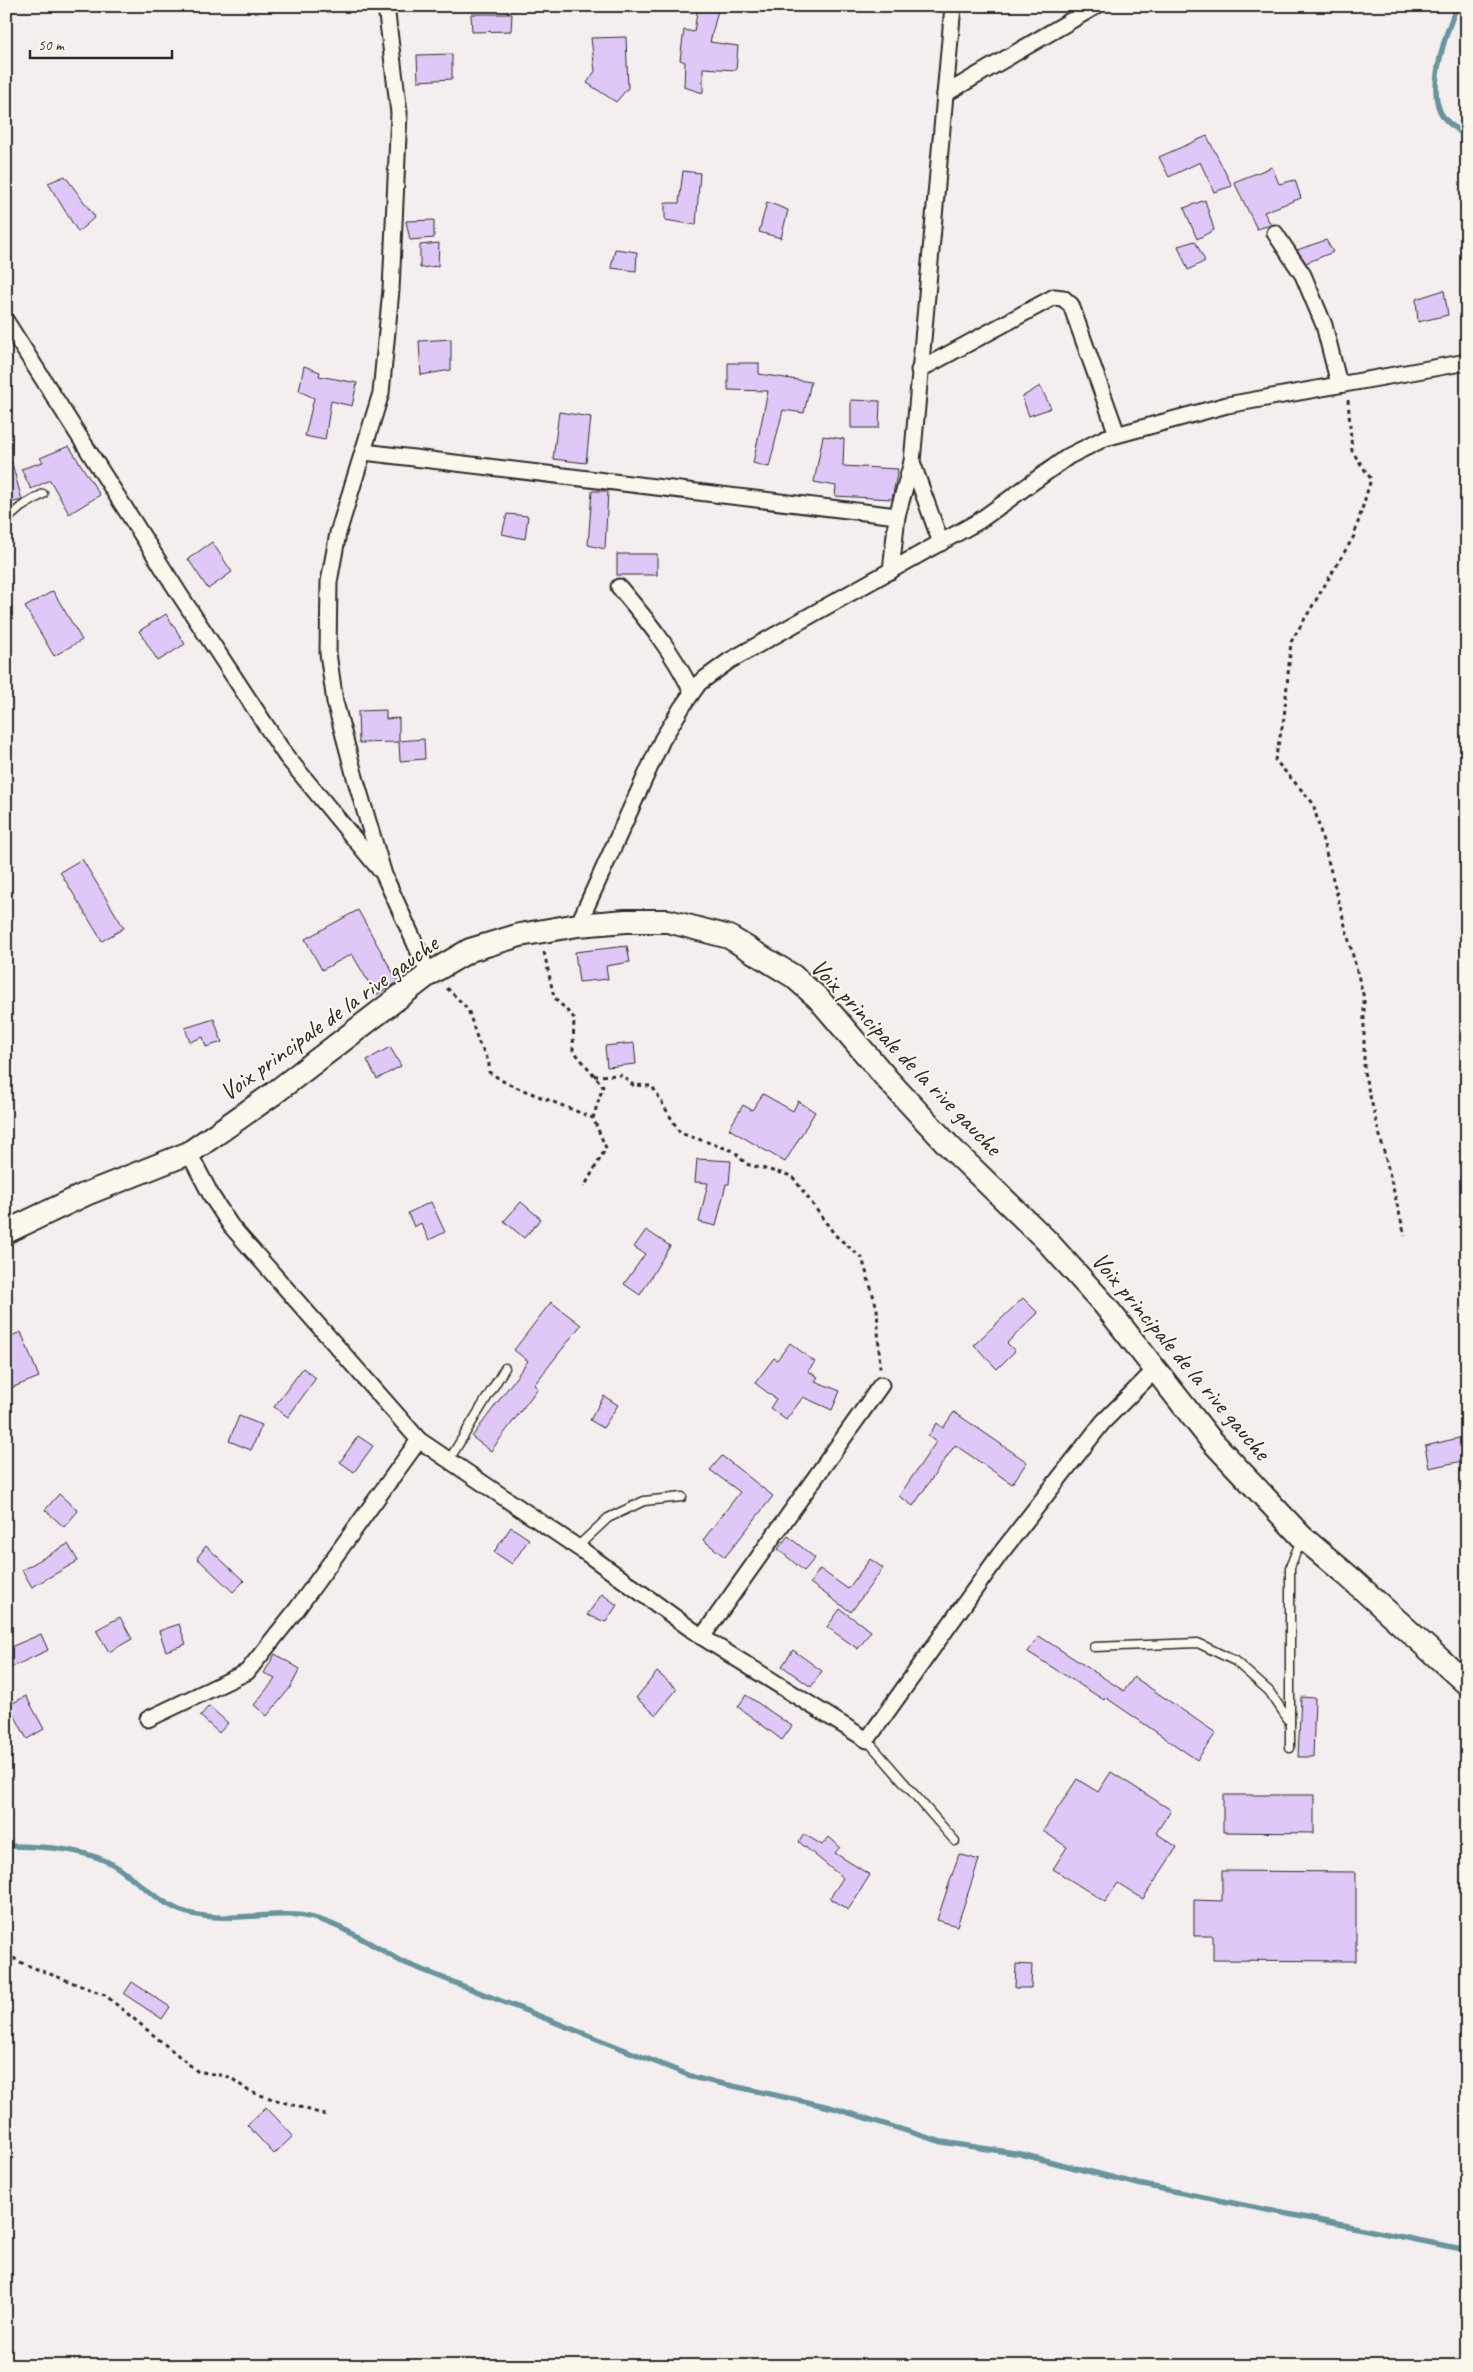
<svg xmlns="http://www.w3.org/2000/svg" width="1473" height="2372" viewBox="0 0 1473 2372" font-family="Caveat,sans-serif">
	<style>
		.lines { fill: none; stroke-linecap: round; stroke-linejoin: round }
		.stream { stroke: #66959e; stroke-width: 5.5 }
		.building { fill: #dfc8f8; stroke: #2b2b2b }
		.lane-casing { stroke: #2b2b2b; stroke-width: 11 }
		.street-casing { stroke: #2b2b2b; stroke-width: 19 }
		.secondary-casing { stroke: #2b2b2b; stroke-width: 26 }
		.path { stroke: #2b2b2b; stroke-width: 3; stroke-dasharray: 4 4; stroke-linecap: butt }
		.lane { stroke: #fbf7ec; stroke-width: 8 }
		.street { stroke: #fbf7ec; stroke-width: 15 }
		.secondary { stroke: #fbf7ec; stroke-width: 22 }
		.labels { text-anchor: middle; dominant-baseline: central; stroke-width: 4; stroke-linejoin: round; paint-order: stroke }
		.street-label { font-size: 25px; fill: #2b2b2b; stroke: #fbf7ec }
	</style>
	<rect width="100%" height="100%" fill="#f5eeee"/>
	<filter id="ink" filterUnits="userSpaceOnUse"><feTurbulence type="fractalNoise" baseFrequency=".02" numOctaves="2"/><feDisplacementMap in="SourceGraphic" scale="10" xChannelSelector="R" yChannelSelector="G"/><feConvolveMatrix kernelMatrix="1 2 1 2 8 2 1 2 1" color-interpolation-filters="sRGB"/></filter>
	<g filter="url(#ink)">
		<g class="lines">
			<!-- stream -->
			<g class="stream">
				<path d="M1457 6C1446 32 1428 85 1440 111 1446 125 1459 128 1467 139"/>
				<path d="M6 1846C42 1846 90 1848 120 1869 139 1883 157 1900 179 1910 213 1924 260 1913 296 1915 329 1917 372 1944 400 1961L696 2078 830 2107 942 2142 1021 2154 1138 2184 1467 2250"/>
			</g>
		</g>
		<!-- building -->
		<g class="building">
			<path d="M698 6H719L710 42 738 46 736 70 703 68V93L684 87 685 62 680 60 684 30 694 32Z"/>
			<path d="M471 14H512L511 31 472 32Z"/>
			<path d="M626 37 628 88 616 102 587 83 595 71 591 38Z"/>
			<path d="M452 54V79L418 81 417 55Z"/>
			<path d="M1207 136 1232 186 1214 192 1200 162 1169 177 1159 157Z"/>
			<path d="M1272 167 1279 184 1295 180 1301 198 1264 212 1271 225 1257 229 1234 182Z"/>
			<path d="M683 171 700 173 696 225 665 220V203H679Z"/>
			<path d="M65 176 95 217 78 232 48 183Z"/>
			<path d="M1205 200 1214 230 1197 239 1184 208Z"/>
			<path d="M767 202 788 210 781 238 759 232Z"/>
			<path d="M434 220V238L410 240 406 221Z"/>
			<path d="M1326 240 1333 252 1306 263 1297 250Z"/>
			<path d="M1195 241 1205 261 1188 270 1178 246Z"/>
			<path d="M439 243 438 266 420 268V245Z"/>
			<path d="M615 249 637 252 636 271 611 268Z"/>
			<path d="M1444 290 1448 315 1418 322 1416 299Z"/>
			<path d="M451 339V370L421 375 419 341Z"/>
			<path d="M728 363H759V374L811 382 804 413 783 410 769 467 753 463 768 391 728 390Z"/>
			<path d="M304 366 320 372 319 376 357 383 352 406 331 401 325 440 305 436 314 398 299 391Z"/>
			<path d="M1040 386 1051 408 1029 416 1022 397Z"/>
			<path d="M851 400 880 401 879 428H851Z"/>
			<path d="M559 412 591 417 586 463 553 459Z"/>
			<path d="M823 436 844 439 843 466 898 469 892 499 835 496 836 486 814 482Z"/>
			<path d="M69 446 100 495 69 514 50 480 31 489 21 469 43 462 40 458Z"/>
			<path d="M6 460H11L22 500 6 504Z"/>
			<path d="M592 491H608L605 549 588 545Z"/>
			<path d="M507 514 528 516 525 539 502 534Z"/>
			<path d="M212 542 232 572 208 589 188 559Z"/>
			<rect x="617" y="554" width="40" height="21"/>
			<path d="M53 591 82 640 54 656 25 607Z"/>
			<path d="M166 614 185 644 158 661 139 631Z"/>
			<path d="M386 710V719L399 718V741L424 739 425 759 400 761 399 742 359 743 358 711Z"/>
			<path d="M82 859 124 928 102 941 60 872Z"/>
			<path d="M358 910 398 982 376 995 352 954 322 970 305 939Z"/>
			<path d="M627 946 630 962 606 966 608 979 579 982 575 952Z"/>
			<path d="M214 1019 222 1042 206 1047 203 1037 190 1042 185 1028Z"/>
			<path d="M634 1043 636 1064 607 1067 605 1046Z"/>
			<path d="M390 1047 401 1066 377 1079 367 1060Z"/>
			<path d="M763 1094 793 1111 798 1101 815 1112 785 1162 729 1129 743 1105 752 1110Z"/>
			<path d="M697 1159 731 1161 729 1184H726L716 1226 699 1222 708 1183 695 1182Z"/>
			<path d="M431 1202 445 1232 429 1240 421 1223 414 1227 408 1213Z"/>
			<path d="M521 1202 541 1219 524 1238 504 1221Z"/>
			<path d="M646 1230 670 1246 640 1295 624 1284 645 1254 634 1247Z"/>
			<path d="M1023 1298 1038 1313 1007 1343 1015 1351 997 1369 974 1345Z"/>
			<path d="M551 1302 581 1325 534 1385 538 1388 491 1451 472 1437 528 1361 514 1350Z"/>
			<path d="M21 1332 39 1377 6 1390V1338Z"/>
			<path d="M790 1343 815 1362 808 1371 818 1377 815 1381 840 1391 832 1410 803 1397 786 1420 770 1408 776 1399 755 1383 774 1358 777 1360Z"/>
			<path d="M303 1368 316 1378 288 1417 274 1407Z"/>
			<path d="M604 1396 618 1405 603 1428 590 1420Z"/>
			<path d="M954 1412 1027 1462 1012 1484 955 1445 913 1506 899 1496 936 1442 928 1436 937 1423 943 1428Z"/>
			<path d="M239 1416 262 1425 251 1450 229 1441Z"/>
			<path d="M358 1436 373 1446 354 1472 340 1462Z"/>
			<path d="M1467 1436V1460L1429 1468 1425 1446Z"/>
			<path d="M722 1456 773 1496 725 1557 703 1540 740 1492 710 1470Z"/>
			<path d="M59 1494 78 1511 64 1527 45 1510Z"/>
			<path d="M511 1527 529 1539 512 1564 494 1552Z"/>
			<path d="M788 1536 815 1558 804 1571 778 1549Z"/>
			<path d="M68 1544 78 1561 32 1587 22 1570Z"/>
			<path d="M206 1546 244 1581 233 1592 197 1558Z"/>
			<path d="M870 1559 883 1568 851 1612 810 1583 820 1569 848 1589Z"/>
			<path d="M602 1594 617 1605 606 1622 587 1615Z"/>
			<path d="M840 1609 871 1631 858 1649 827 1627Z"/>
			<path d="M120 1617 132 1639 109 1652 96 1630Z"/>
			<path d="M179 1624 186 1644 166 1651 159 1631Z"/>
			<path d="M41 1634 48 1650 10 1668 6 1660V1649Z"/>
			<path d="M1039 1636 1124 1691 1134 1677 1216 1733 1197 1760 1105 1697 1104 1700 1028 1652Z"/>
			<path d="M793 1650 822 1671 811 1687 782 1666Z"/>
			<path d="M275 1654 300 1669 290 1688 267 1716 254 1705 275 1679 264 1673Z"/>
			<path d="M657 1672 677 1689 656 1715 636 1698Z"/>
			<path d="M746 1695 792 1726 782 1740 738 1707Z"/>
			<path d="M26 1696 44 1729 27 1739 9 1705Z"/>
			<path d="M1301 1697 1315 1698 1313 1757H1298Z"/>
			<path d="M209 1706 228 1723 219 1733 200 1716Z"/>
			<path d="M1111 1772 1171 1810 1156 1833 1177 1847 1143 1899 1118 1883 1105 1902 1053 1869 1067 1847 1043 1831 1077 1779 1098 1792Z"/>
			<path d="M1223 1795H1314V1833L1223 1832Z"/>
			<path d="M804 1834 822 1845 829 1837 840 1847 835 1853 870 1875 848 1910 830 1898 843 1878 799 1842Z"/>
			<path d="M959 1854 979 1860 957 1926 937 1920Z"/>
			<path d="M1222 1871 1356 1872V1961L1213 1960V1936H1194V1900L1222 1901Z"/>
			<path d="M1016 1964 1032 1965 1031 1988H1015Z"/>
			<path d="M132 1982 170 2007 162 2019 124 1994Z"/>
			<path d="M266 2107 293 2136 274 2154 247 2125Z"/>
		</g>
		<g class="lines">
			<defs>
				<g id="lane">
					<path d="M6 520 21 507 43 494"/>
					<path d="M449 1460 505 1368"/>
					<path d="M577 1547 608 1518 644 1501 682 1497"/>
					<path d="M1094 1647 1198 1643 1235 1661 1269 1691 1290 1722"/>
					<path d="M867 1740 955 1841"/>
					<path d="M1290 1748V1567L1301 1540"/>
				</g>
				<g id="street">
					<path d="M386 6 399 113 391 290 381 393 338 533 329 582 328 653 335 702 356 781 384 875 429 974"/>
					<path d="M945 94 1096 6"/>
					<path d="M1275 233 1303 275 1324 325 1339 384"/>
					<path d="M6 321 180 595 286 756 380 870"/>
					<path d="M919 370 1054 297 1063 298 1071 305 1117 434"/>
					<path d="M364 452 897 516"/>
					<path d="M941 543 912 462 953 6"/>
					<path d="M891 571 897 516 912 462"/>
					<path d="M619 587C647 620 674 653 692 692"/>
					<path d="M578 925 662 740 682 707 699 683 729 661 979 521 1069 456 1105 438 1227 405 1467 362"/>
					<path d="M189 1153 212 1197 231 1226 419 1440 586 1553 702 1637 867 1740 1000 1554 1103 1422 1155 1370"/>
					<path d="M702 1637 881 1385"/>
					<path d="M148 1719 247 1672 297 1609 419 1440"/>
				</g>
				<path id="secondary" d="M6 1232 86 1194 189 1153 273 1094 429 974 470 950 520 935 578 925 626 921H668L729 937 793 976 818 998 888 1080 950 1147 1046 1240 1103 1303 1210 1439 1302 1537 1347 1575 1467 1684"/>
			</defs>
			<!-- lane casing -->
			<use href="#lane" class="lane-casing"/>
			<!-- street casing -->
			<use href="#street" class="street-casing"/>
			<!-- secondary casing -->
			<use href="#secondary" class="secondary-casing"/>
			<!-- path -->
			<g class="path">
				<path d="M1348 400 1352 451 1371 479 1354 536 1291 642 1284 718 1275 760 1313 803 1364 998V1072L1405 1236"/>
				<path d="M544 952 554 997 574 1018 573 1050 603 1086 593 1118"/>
				<path d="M447 988 468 1009 478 1041 489 1062V1072L506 1083 593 1118 606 1148 584 1187"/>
				<path d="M594 1076 622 1075 633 1085 652 1086 680 1133 734 1151 746 1164 792 1176 835 1235 862 1258 877 1308 880 1369"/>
				<path d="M6 1954 24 1964 105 1995 197 2071 230 2077 250 2092 329 2116"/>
			</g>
			<!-- lane -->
			<use href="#lane" class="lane"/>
			<!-- street -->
			<use href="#street" class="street"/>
			<!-- secondary -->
			<use href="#secondary" class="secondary"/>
		</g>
	</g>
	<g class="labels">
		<!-- street labels -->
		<g class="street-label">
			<text transform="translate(329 1018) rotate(-36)">Voix principale de la rive gauche</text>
			<text transform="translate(906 1057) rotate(46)">Voix principale de la rive gauche</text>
			<text transform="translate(1181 1356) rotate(50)">Voix principale de la rive gauche</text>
		</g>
	</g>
	<!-- margin -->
	<rect width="1473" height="2372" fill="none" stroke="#fbf7ec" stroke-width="25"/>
	<rect x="12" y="12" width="1448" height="2347" fill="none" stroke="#2b2b2b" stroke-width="2" filter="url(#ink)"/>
	<!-- scale -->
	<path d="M30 50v8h142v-8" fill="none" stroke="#2b2b2b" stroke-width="2.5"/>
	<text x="38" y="50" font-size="15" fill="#2b2b2b" stroke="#fbf7ec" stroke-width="4" paint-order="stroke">50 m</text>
</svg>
